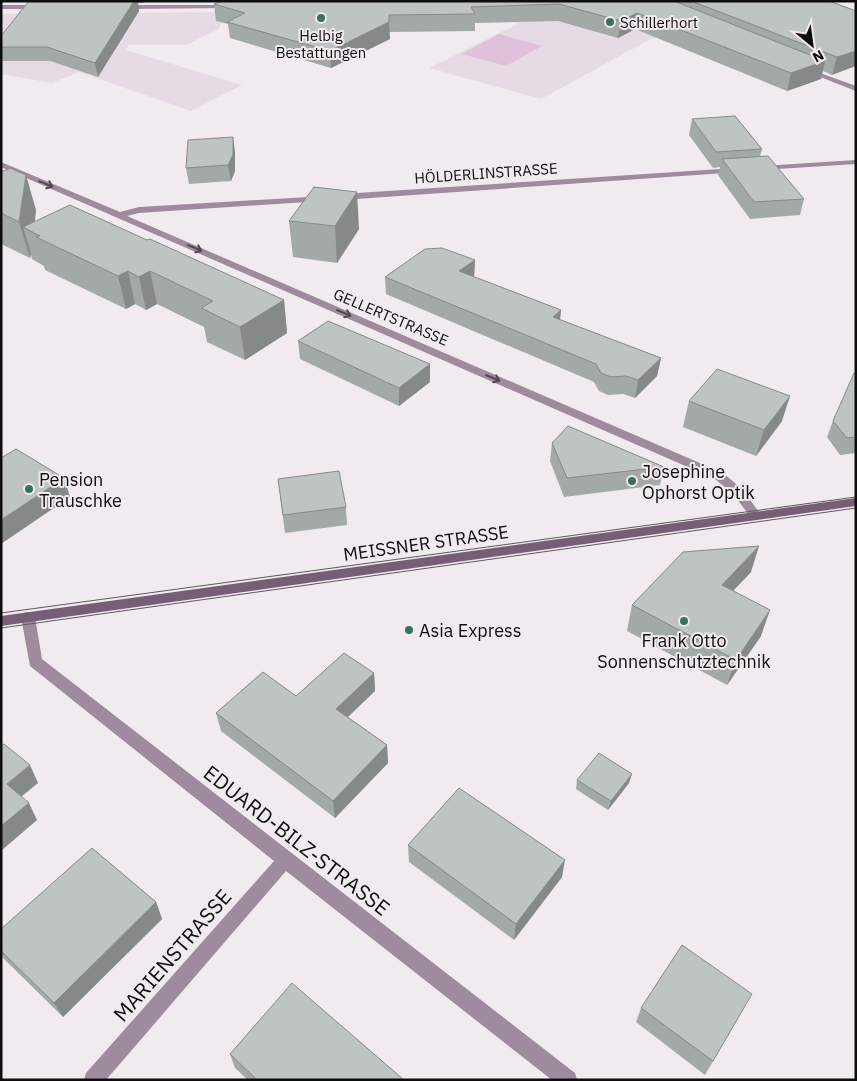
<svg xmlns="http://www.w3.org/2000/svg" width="857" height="1081" viewBox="0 0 857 1081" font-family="'IBM Plex Sans',sans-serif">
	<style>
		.built { fill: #e6dbe5 }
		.green { fill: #dfc1dc }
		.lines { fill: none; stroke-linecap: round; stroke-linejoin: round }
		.minor { fill: #9e8b9d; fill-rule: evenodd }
		.tertiary { fill: #9e8b9d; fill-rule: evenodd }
		.secondary { fill: #785d76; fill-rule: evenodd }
		.tram { stroke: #5b595b; stroke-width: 1 }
		.wall { fill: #a3a9a6 }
		.shaded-wall { fill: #858987 }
		.building { fill: #bec4c1; stroke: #858987 }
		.oneway { stroke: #4f464e }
		.poi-dot { fill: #37725b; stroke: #f1ebf0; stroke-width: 2 }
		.labels { text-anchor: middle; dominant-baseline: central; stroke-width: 4; stroke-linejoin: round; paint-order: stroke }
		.far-poi-label { font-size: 15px; fill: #0e0d0e; stroke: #f1ebf0; text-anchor: start }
		.far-street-label { font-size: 15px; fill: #0e0d0e; stroke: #f1ebf0 }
		.poi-label { font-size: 18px; fill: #0e0d0e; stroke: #f1ebf0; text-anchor: start }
		.street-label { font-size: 18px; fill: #0e0d0e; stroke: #f1ebf0 }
		.near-street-label { font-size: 21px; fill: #0e0d0e; stroke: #f1ebf0 }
	</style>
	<rect width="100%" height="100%" fill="#f1ebf0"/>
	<!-- built -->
	<g class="built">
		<path d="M505 6 684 28 649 40 541 99 429 68 517 24Z"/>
		<path d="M225 12 219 29 186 45H129L126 50 242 85 191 111 79 72 52 83 1 74V14Z"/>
	</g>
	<!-- green -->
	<path class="green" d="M499 34 542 46 506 66 462 54Z"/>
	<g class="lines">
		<!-- minor -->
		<g class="minor">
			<path d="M1 5H40L43 7 40 9H1Z"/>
			<path d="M230 5 232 8 123 9 120 7 123 5Z"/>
			<path d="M856 160V164L761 170 757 168 761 166Z"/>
			<path d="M1 162 120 212 139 207 325 196 326 198 322 201 139 213 127 216 723 473 742 489 762 516 756 520 752 519 734 495 715 479 1 167Z"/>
			<path d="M736 168 740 170 739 172 342 200 338 197 342 194Z"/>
			<path d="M28 612 33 613 35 617 42 659 575 1073 577 1080H552L286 871 106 1080H84L86 1073 274 861 30 666 21 617 23 613Z"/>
		</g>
		<!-- tertiary -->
		<path class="tertiary" d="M805 69H809L856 86V91L805 71Z"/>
		<!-- secondary -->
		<path class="secondary" d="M856 498V506L1 626V616Z"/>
		<!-- tram -->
		<g class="tram">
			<path d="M1 613 856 497"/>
			<path d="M1 628 856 508"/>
		</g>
	</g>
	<!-- wall -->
	<g class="wall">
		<path d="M29 1H145L144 3H138L139 11 98 77 50 61H1V36Z"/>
		<path d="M223 1H829L856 11 832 75 823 71 821 79 787 91 635 29 618 38 558 21 475 23V31L389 32 390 39 331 68 230 38 228 24 216 21 214 4Z"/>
		<path d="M692 119 762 149 760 157 804 199 800 215 750 219 718 175 720 167 713 168 689 135Z"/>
		<path d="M235 152V171L231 181 189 184 186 168Z"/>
		<path d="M1 170 36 210 35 222 147 240 284 300 287 333 245 360 207 342 204 327 157 304 146 310 135 304 126 309 45 270 44 266 32 259 31 254 30 258 1 244Z"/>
		<path d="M289 221 359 229 337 263 293 257Z"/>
		<path d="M475 260 474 277 561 310 560 320 661 358 657 376 635 398 623 394 608 395 599 391 594 382 386 294 385 277Z"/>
		<path d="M298 341 430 364V382L399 406 300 359Z"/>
		<path d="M856 374V453L840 455 827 437 833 421Z"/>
		<path d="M689 401 782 421 756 456 683 427Z"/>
		<path d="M552 443 664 467 660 485 564 497 550 461Z"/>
		<path d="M278 479 346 507 347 525 285 533Z"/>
		<path d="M751 572 733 591 761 636 727 685 627 631 632 605Z"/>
		<path d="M374 673 375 691 348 717 387 745 388 763 335 818 221 731 216 713 296 696Z"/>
		<path d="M577 780 629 783 608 810 576 789Z"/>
		<path d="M408 845 562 877 514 940 409 862Z"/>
		<path d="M156 902 162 919 63 1017 1 956V929Z"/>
		<path d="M641 1008H744L705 1075 636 1022Z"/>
		<path d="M230 1054 404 1080H248L235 1068Z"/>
	</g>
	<!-- shaded-wall -->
	<g class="shaded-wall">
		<path d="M134 1H138L139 11 98 77 95 63Z"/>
		<path d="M637 13 635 29 618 38 621 21Z"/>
		<path d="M389 22 390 39 331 68 330 51Z"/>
		<path d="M856 51V66L832 75 837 57Z"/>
		<path d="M825 61 821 79 787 91 791 73Z"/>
		<path d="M233 137 235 152V171L231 181 228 165Z"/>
		<path d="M26 175 36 210 33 233 23 227 31 254 30 258 19 222Z"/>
		<path d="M357 192 359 229 337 263 335 226Z"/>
		<path d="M475 260 474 277 459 271Z"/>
		<path d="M128 271 135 304 126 309 118 276Z"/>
		<path d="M150 271 157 304 146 310 139 277Z"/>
		<path d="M284 300 287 333 245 360 240 327Z"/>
		<path d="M561 310 559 328 553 317Z"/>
		<path d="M661 358 657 376 635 398 638 380Z"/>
		<path d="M430 364V382L399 406V388Z"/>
		<path d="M790 396 782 421 756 456 764 430Z"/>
		<path d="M64 478 70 497 1 544V520Z"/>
		<path d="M759 546 751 572 714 611 722 585Z"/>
		<path d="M770 610 761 636 727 685 736 660Z"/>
		<path d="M374 673 375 691 338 726 336 709Z"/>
		<path d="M387 745 388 763 335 818 333 801Z"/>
		<path d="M30 765 38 783 16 801 7 784Z"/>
		<path d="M632 774 629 783 608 810 611 801Z"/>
		<path d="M29 803 37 820 1 851V826Z"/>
		<path d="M565 860 562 877 514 940 516 924Z"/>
		<path d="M156 902 162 919 63 1017 54 1003Z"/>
	</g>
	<!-- building -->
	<g class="building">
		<path d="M29 1H134L95 63 47 47H1V36Z"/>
		<path d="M223 1H674L825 61 791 73 637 13 621 21 559 4 471 7 475 14 389 15V22L330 51 227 22 245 13 214 4Z"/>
		<path d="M691 1H829L856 11V51L837 57Z"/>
		<path d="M735 116 762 149 716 152 692 119Z"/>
		<path d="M233 137V155L228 165 186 168 188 140Z"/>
		<path d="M768 156 804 199 754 202 722 159Z"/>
		<path d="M10 168 26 175 19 222 1 213V170L4 171Z"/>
		<path d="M314 187 357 192 335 226 289 221Z"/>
		<path d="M70 205 147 240 150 239 284 300 240 327 201 308 213 301 150 271 139 277 128 271 118 276 36 237 40 236 23 227Z"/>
		<path d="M442 248 475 260 459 271 561 310 553 317 661 358 638 380 626 376 611 377 601 373 596 364 385 277 425 249Z"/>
		<path d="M328 321 430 364 399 388 298 341Z"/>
		<path d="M717 369 790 396 764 430 689 401Z"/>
		<path d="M854 373 856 374V437L847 438 833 421Z"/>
		<path d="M568 426 664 467 567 478 552 443Z"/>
		<path d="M16 449 64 478 1 520V458Z"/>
		<path d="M339 471 346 507 283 515 278 479Z"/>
		<path d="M759 546 722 585 770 610 736 660 632 605 683 552Z"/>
		<path d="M344 653 374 673 336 709 387 745 333 801 216 713 263 672 296 696Z"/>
		<path d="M4 744 30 765 7 784 29 803 1 826V746Z"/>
		<path d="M599 753 632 774 611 801 577 780Z"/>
		<path d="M459 788 565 860 516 924 408 845Z"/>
		<path d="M92 848 156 902 54 1003 1 951V929Z"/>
		<path d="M682 945 752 994 713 1061 641 1008Z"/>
		<path d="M292 983 404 1080H257L230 1054Z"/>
	</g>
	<!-- one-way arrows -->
	<defs><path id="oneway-shaft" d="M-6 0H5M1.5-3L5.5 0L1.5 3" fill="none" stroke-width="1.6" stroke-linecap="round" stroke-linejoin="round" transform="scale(1.25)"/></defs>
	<g class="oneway">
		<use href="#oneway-shaft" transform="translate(46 184) rotate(23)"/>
		<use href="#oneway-shaft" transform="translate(195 248) rotate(23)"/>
		<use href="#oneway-shaft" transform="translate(344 313) rotate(23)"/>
		<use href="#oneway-shaft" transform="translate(493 378) rotate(23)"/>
	</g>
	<!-- markers -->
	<g class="poi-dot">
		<circle cx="321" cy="18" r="5"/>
		<circle cx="610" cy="22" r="5"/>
		<circle cx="632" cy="481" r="5"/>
		<circle cx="29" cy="489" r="5"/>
		<circle cx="684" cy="621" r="5"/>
		<circle cx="409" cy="630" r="5"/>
	</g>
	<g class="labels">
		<!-- far-poi labels -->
		<g class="far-poi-label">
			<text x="620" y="22">Schillerhort</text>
			<text x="321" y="35" text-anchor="middle">Helbig<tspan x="321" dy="17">Bestattungen</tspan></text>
		</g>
		<!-- far-street labels -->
		<g class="far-street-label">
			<text transform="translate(486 173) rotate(-4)">HÖLDERLINSTRASSE</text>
			<text transform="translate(391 317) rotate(23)">GELLERTSTRASSE</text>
		</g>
		<!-- poi labels -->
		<g class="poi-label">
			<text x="642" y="471">Josephine<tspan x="642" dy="21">Ophorst Optik</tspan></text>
			<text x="39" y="479">Pension<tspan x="39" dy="21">Trauschke</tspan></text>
			<text x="419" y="630">Asia Express</text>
			<text x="684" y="640" text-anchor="middle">Frank Otto<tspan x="684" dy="21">Sonnenschutztechnik</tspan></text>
		</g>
		<!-- street labels -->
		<g class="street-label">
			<text transform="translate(426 543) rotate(-8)">MEISSNER STRASSE</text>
		</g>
		<!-- near-street labels -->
		<g class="near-street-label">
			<text transform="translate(297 840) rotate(38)">EDUARD-BILZ-STRASSE</text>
			<text transform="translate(172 955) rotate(-49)">MARIENSTRASSE</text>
		</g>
	</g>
	<!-- border -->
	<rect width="857" height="1081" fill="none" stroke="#0e0d0e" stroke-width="5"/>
	<!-- north arrow -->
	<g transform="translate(812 45) rotate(151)" stroke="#f1ebf0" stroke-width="4" paint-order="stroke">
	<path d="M0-4L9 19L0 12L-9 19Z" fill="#0e0d0e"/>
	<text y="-8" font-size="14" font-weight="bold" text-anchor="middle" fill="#0e0d0e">N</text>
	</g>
</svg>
